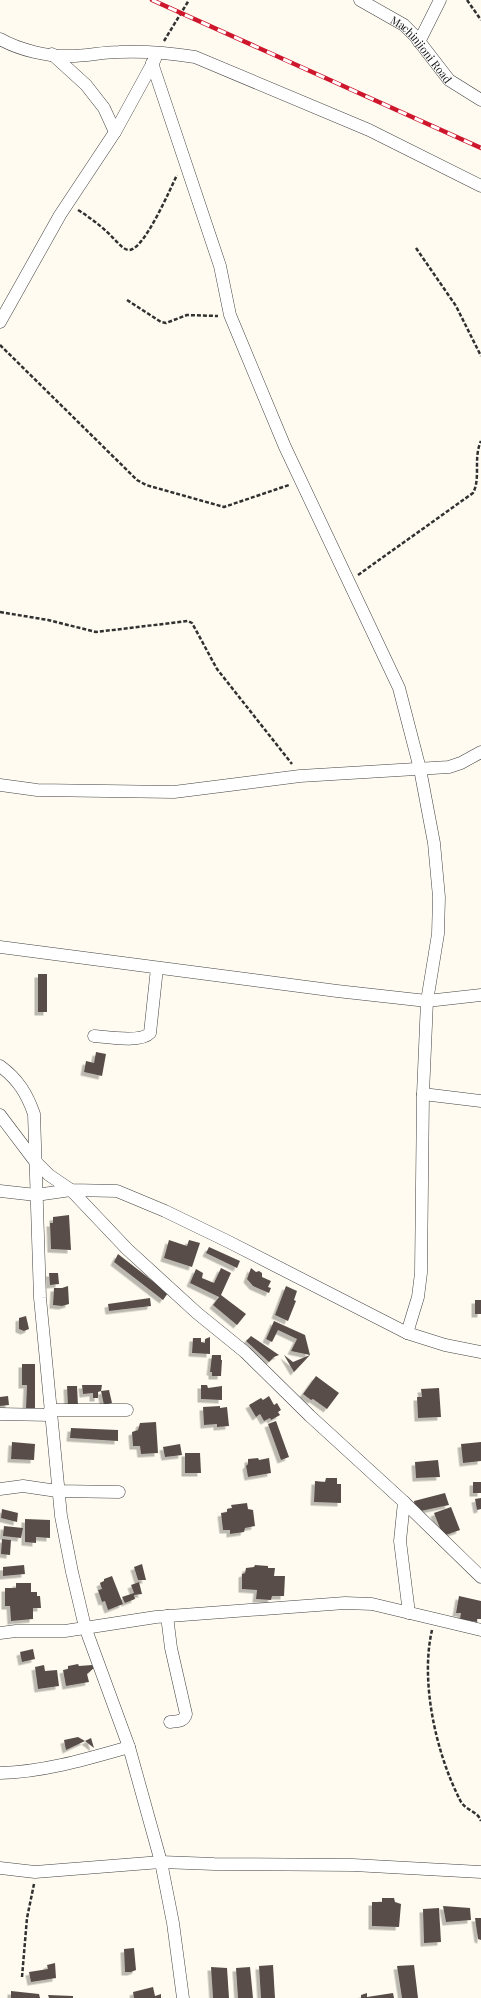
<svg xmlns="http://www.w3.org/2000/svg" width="481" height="1998" viewBox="0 0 481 1998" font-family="'Playfair Display',serif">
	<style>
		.building { fill: #594e4a; filter: url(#shadow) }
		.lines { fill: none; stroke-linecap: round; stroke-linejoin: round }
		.minor-casing { stroke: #424242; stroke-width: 13 }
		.path { stroke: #313131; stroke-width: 2.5; stroke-dasharray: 4 2; stroke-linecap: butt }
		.minor { stroke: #fff; stroke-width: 12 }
		.rail-casing { stroke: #ce172d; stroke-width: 4.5 }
		.rail { stroke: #fff; stroke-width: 3; stroke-dasharray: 9; stroke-linecap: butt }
		.labels { text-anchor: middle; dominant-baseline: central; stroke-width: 4; stroke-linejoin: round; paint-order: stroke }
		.street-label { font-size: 11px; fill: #0f0f0f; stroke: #fff }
	</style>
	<defs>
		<filter id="shadow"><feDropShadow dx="-3.5" dy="3.5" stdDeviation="0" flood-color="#0004"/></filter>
	</defs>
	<rect width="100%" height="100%" fill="#fffbf0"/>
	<!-- building -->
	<g class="building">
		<rect x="38" y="974" width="9" height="38"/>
		<path d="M96 1052 106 1054 102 1076 84 1072 86 1061 94 1063Z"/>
		<path d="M69 1215 71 1250 51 1249 50 1223H53V1217Z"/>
		<path d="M169 1240 187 1246 189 1240 200 1243 192 1267 164 1258Z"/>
		<path d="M209 1247 240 1261 237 1268 206 1253Z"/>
		<path d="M118 1254 168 1293 163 1300 114 1262Z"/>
		<path d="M221 1268 231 1273 221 1295 246 1314 237 1325 213 1305 219 1297 190 1283 196 1269 203 1273 202 1278 214 1283Z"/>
		<path d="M251 1268 256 1272 259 1271 262 1273V1277L271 1281 268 1287 271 1288 269 1293 253 1286 247 1279Z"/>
		<path d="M49 1273H58L59 1284 50 1285Z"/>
		<path d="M68 1286 69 1304 62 1306 53 1305 54 1288H62Z"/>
		<path d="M286 1286 297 1291 294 1300 296 1301 288 1321 275 1315Z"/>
		<path d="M150 1298 151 1306 109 1311 108 1304Z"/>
		<rect x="475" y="1300" width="6" height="14"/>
		<path d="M26 1316 29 1329 24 1331 19 1329V1318Z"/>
		<path d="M274 1321 305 1335 310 1355 294 1372 284 1355 293 1362 310 1355 291 1351 297 1339 278 1330 272 1342 266 1339Z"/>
		<path d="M251 1336 279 1355 274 1357 269 1362 246 1341Z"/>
		<path d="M210 1337V1354L192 1353 193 1338H201V1342L205 1343V1339Z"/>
		<path d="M212 1355H221V1360H222L221 1376H212V1372H210Z"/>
		<path d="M22 1364H35V1408H26L27 1385H22Z"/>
		<path d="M316 1376 339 1393 327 1409 313 1399 311 1400 303 1394Z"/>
		<path d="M82 1385H102L101 1391 98 1392V1398H93V1393L83 1394Z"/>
		<path d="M201 1385H207L208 1388 222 1386V1400L201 1399Z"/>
		<path d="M67 1386H77L78 1406 68 1407Z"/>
		<path d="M439 1388 441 1417 418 1418 417 1397H422L421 1389Z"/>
		<path d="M109 1390 112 1403 104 1405 101 1391Z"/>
		<path d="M8 1396 9 1405 0 1406V1397Z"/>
		<path d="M269 1396 274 1405 277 1403 281 1410 278 1412 280 1415 271 1420 270 1418 264 1421 260 1414 256 1417 249 1405 261 1398 263 1400Z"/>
		<path d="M220 1406V1408L227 1407 229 1426 217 1427V1424L204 1425 203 1407Z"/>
		<path d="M276 1421 289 1457 281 1460 268 1424Z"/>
		<path d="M156 1422 158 1453 141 1454 140 1446H133L132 1432 138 1430 140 1423Z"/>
		<path d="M71 1428 118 1430V1441L70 1438Z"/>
		<path d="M12 1442 35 1444 34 1460 11 1459Z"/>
		<path d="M481 1442V1461L463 1463 461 1444Z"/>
		<path d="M180 1444 182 1455 165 1457 163 1447Z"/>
		<path d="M185 1453H200L201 1473H185Z"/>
		<path d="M258 1458 259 1460 269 1458 271 1473 248 1477 246 1466 248 1464V1459Z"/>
		<path d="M438 1460 440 1477 416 1478 415 1462Z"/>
		<path d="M326 1478H337V1484H341V1503L314 1502 315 1481 325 1482Z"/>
		<rect x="473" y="1482" width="8" height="11"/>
		<path d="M445 1493 449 1505 416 1512 414 1501Z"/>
		<path d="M481 1498V1509L477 1510 475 1499Z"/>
		<path d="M247 1503 248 1509 253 1510 255 1526 245 1528 244 1532 230 1534V1530H223L221 1513 227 1512V1509L232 1508 231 1505Z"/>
		<path d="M451 1507 460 1530 443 1536 434 1513Z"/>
		<path d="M2 1509 18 1513 17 1522 1 1518Z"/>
		<path d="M25 1519 50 1520V1538L36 1537V1543L25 1542Z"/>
		<path d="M4 1526 23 1528 21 1538 3 1536Z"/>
		<path d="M2 1539 11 1540 10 1555 1 1554Z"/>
		<path d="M142 1564 146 1580H138L134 1567Z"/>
		<path d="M24 1565 25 1574 3 1576V1567Z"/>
		<path d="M255 1565 268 1566V1568H275L274 1576H285L284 1596H272L271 1600 256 1599 257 1590 242 1589V1574L245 1573 246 1568 254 1567Z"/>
		<path d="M112 1576 123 1604 108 1610 105 1601 102 1602 98 1590 102 1589 100 1583 104 1581V1579Z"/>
		<path d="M139 1582 142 1594 134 1595 135 1599 125 1603 122 1597 134 1593 131 1585Z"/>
		<path d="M16 1583H31V1592H37V1596H40L41 1608H33V1619L11 1621 10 1606H5V1588H16Z"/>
		<path d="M459 1596 481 1601V1619H477V1622L460 1619 461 1613H456Z"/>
		<path d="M33 1649 35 1659 22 1662 20 1652Z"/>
		<path d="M78 1664 79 1666 92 1665 94 1668 87 1674 89 1682 66 1686 63 1670 68 1669V1666Z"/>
		<path d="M44 1665 45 1671 57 1670 59 1686 38 1689 35 1667Z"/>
		<path d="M78 1737 85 1741 66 1750 64 1740Z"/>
		<path d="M91 1738 94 1748 85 1741Z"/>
		<path d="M382 1898H394L395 1902 401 1904 399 1927 372 1926V1902H382Z"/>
		<path d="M443 1906 470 1908 471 1920 446 1922Z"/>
		<path d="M439 1908 441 1942 424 1943 423 1909Z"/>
		<path d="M475 1918H481V1940L478 1939Z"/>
		<path d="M134 1948 136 1970 131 1972H125L124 1949Z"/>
		<path d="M55 1963 56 1978 31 1982 29 1972 48 1969 47 1965Z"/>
		<path d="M273 1965 275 1998H261L259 1966Z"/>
		<path d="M414 1965 418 1998H402L397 1966Z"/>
		<path d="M211 1967 227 1968 229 1998H213Z"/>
		<path d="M250 1967 253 1998H238L236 1968Z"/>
		<path d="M153 1987 155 1996 161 1994V1998H134L133 1992Z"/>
		<path d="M11 1991 39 1994 40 1998H11Z"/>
		<path d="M367 1993V1997L393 1993 394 1998H361V1995Z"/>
		<path d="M48 1995 73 1996V1998H49Z"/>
	</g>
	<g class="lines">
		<defs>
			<g id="minor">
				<path id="s1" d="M360 0 404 25 415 36 449 80 481 100"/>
				<path d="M0 39C19 50 49 57 70 56 87 56 103 52 119 52 144 51 170 53 195 57L369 130 481 186"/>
				<path d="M419 42 440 0"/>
				<path d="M52 54 86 85 104 108 115 132"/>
				<path d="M152 63 220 266 230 315 285 447 399 688 420 769 434 843 439 897 438 934 427 1001 423 1094 421 1273 418 1297 407 1333"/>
				<path d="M0 322 60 215 115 132 155 59"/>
				<path d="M0 785 37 790 174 792 300 776 449 767 461 763 481 752"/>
				<path d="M0 947 337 991 427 1001 481 995"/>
				<path d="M94 1036C107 1037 141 1043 150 1033L157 968"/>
				<path d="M0 1066C18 1079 27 1094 34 1114L40 1298 61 1516 72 1572 85 1627 129 1747 161 1862 173 1923 183 1998"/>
				<path d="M423 1094 481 1101"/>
				<path d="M0 1115 34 1160 49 1175 71 1190 117 1191 165 1211 227 1241 407 1333 445 1345 481 1352"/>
				<path d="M0 1191 36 1195 71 1190 127 1249 197 1313 245 1352 310 1416 404 1502 481 1577"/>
				<path d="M50 1410H127"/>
				<path d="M0 1414 50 1415"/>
				<path d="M0 1489 23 1486 57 1491 119 1492"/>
				<path d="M404 1502 400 1541 409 1613"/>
				<path d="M167 1616 171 1648 186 1714C184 1722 177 1721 170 1722"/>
				<path d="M0 1633 16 1631H65L156 1617 345 1603 372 1604 481 1630"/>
				<path d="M0 1773C44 1772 87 1759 129 1747"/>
				<path d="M0 1868 35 1872 161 1862 214 1864 353 1865 481 1872"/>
			</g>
		</defs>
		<!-- minor casing -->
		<use href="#minor" class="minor-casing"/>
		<!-- path -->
		<g class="path">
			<path d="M467 0 481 20"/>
			<path d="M164 41 189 0"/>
			<path d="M78 210C94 220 106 230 118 243 121 246 124 249 128 250 143 253 171 187 177 175"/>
			<path d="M416 248 456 306 481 356"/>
			<path d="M127 300 161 322 166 323 187 315 218 316"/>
			<path d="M0 345 137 480 146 485 224 507 289 485"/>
			<path d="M358 575 473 493C481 478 473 458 481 441"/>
			<path d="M0 612 48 620 96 632 188 621 192 623 217 669 292 764"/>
			<path d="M432 1630C420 1682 436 1753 460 1800 465 1811 477 1810 481 1821"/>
			<path d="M22 1977 27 1918 34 1884"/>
		</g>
		<!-- minor -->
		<use href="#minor" class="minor"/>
		<defs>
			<path id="rail" d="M152 0 481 148"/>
		</defs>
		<!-- rail casing -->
		<use href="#rail" class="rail-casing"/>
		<!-- rail -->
		<use href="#rail" class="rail"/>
	</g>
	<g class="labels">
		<!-- street labels -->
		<g class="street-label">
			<text stroke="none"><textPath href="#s1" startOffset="80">Machinjioni Road</textPath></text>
		</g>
	</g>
</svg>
